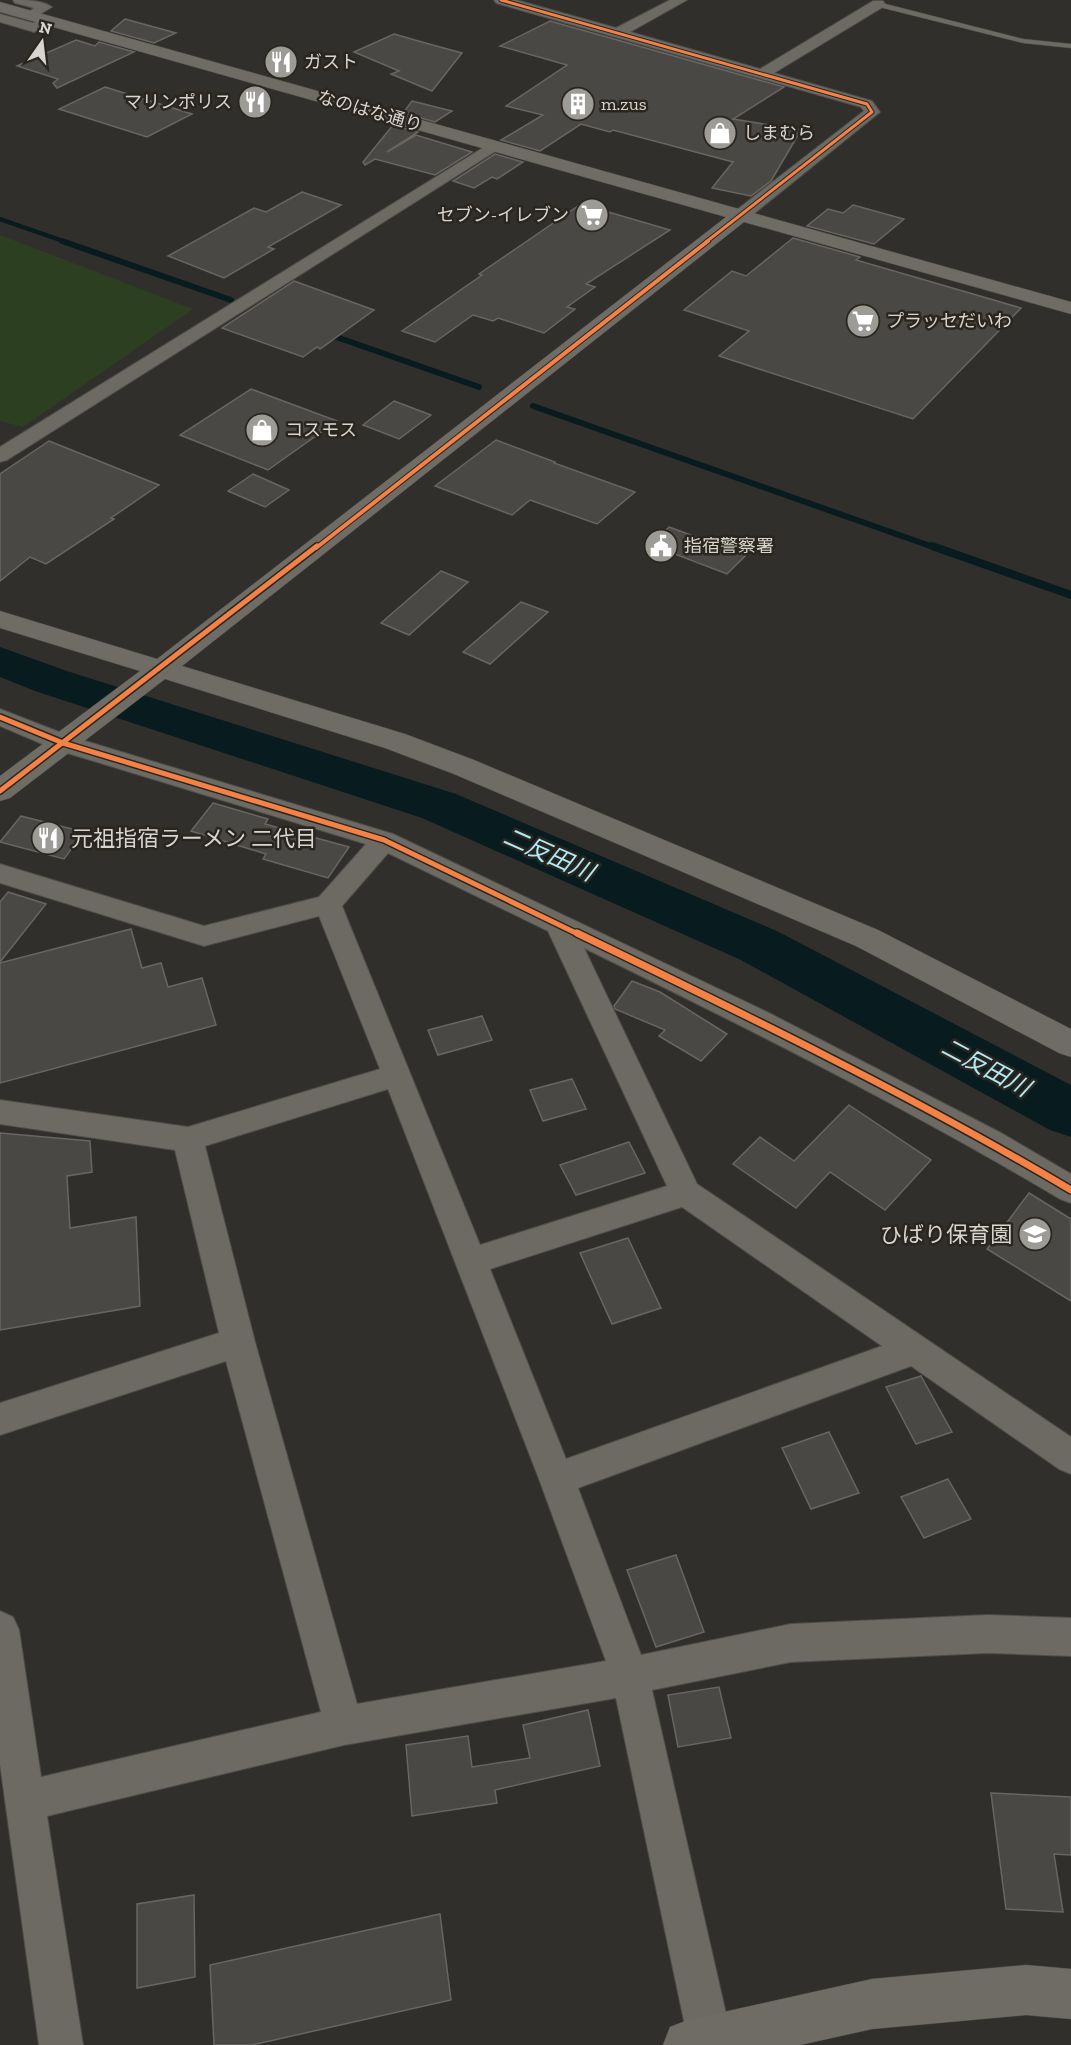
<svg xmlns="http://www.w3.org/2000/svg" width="1071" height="2045" viewBox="0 0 1071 2045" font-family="'Zilla Slab','Noto Sans JP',serif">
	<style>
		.green { fill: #2c4021 }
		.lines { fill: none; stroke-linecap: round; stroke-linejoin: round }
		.stream-far2 { stroke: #081c20; stroke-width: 4.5 }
		.stream-far1 { stroke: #081c20; stroke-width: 6 }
		.stream { stroke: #081c20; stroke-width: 8 }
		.river { fill: #081c20; fill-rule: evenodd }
		.building { fill: #4a4845; stroke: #686562; stroke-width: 1.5 }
		.lane-casing { stroke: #4e4d4a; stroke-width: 1 }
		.street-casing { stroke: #4e4d4a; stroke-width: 2 }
		.secondary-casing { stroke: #4e4d4a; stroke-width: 1 }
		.lane { fill: #6d6a63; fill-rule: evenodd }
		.street { fill: #6d6a63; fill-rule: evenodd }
		.secondary { fill: #6f6c65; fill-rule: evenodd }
		.cycleway-far3-casing { stroke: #2a261f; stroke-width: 5 }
		.cycleway-far2-casing { stroke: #2a261f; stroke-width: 6 }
		.cycleway-far1-casing { stroke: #2a261f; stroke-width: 8 }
		.cycleway-casing { stroke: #2a261f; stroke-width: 10 }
		.cycleway-far3 { stroke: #f48246; stroke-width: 3 }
		.cycleway-far2 { stroke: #f48246; stroke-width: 4 }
		.cycleway-far1 { stroke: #f48246; stroke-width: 5 }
		.cycleway { stroke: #f48246; stroke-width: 7 }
		.labels { text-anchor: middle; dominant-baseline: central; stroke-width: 5; stroke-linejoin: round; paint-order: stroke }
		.far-poi-label { font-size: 18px; fill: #d7d5d0; stroke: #2a261f; text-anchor: start }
		.far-street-label { font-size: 18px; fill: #d7d5d0; stroke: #2a261f }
		.poi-label { font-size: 22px; fill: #d7d5d0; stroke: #2a261f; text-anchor: start }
		.water-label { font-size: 24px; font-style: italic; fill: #aeeaf7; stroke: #2a261f }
	</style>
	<rect width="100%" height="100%" fill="#312f2b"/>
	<!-- green -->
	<path class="green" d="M0 235 193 309 23 427 0 421Z"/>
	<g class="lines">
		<!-- stream-far2 -->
		<path class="stream-far2" d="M0 219 66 242"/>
		<!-- stream-far1 -->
		<g class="stream-far1">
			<path d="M62 241 231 300"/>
			<path d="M325 333 479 387"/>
			<path d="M533 406 936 548"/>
		</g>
		<!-- stream -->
		<path class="stream" d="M932 546 1071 595"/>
		<!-- river -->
		<path class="river" d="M0 647 67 671 456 794 779 932 1071 1085V1137L1050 1130 741 960 422 818 35 691 0 677Z"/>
	</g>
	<!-- building -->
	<g class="building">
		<path d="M125 19 176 33 154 43 111 31Z"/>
		<path d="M550 21 784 87 733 119 801 130 771 181 751 196 712 188 733 162 613 130 610 132 581 124 540 151 501 140 543 115 506 106 567 65 500 46Z"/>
		<path d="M394 34 429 44 462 53 432 91 391 74 399 71 354 52Z"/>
		<path d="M76 40 95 46 99 42 134 52 57 88 53 83 58 79 17 66Z"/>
		<path d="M105 87 192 114 147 137 59 109Z"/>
		<path d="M412 101 452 111 435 122 403 113Z"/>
		<path d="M393 125 418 132 387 152 416 135 472 152 435 175 375 159 365 165 363 162Z"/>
		<path d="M495 154 523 162 497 179 492 177 474 188 453 181Z"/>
		<path d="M302 192 341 205 268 247 274 249 224 278 168 256 254 208 266 212Z"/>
		<path d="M581 204 670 230 586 284 595 287 567 307 575 309 544 333 498 318 493 321 473 315 435 342 402 331 482 275 479 274Z"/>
		<path d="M853 205 904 219 874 244 807 226 828 209 843 213Z"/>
		<path d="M793 238 860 257 856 260 1021 308 913 419 719 356 749 331 684 310 732 271 746 276Z"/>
		<path d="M294 281 374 310 320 349 317 347 303 357 222 328Z"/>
		<path d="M251 389 337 421 268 470 180 435Z"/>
		<path d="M394 401 431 415 399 439 363 425Z"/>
		<path d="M496 440 555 462 554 463 635 492 597 524 530 500 512 515 435 486Z"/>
		<path d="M49 441 159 485 111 518 114 519 46 564 30 557 0 581V474Z"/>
		<path d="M253 474 289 490 265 507 228 491Z"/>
		<path d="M669 527 746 555 727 574 651 545Z"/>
		<path d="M441 571 468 582 409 635 381 623Z"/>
		<path d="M521 602 548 612 490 664 463 652Z"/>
		<path d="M213 803 268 819 265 824 349 847 328 878 263 859 266 854 191 831Z"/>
		<path d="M21 816 84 832 64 859 0 842Z"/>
		<path d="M8 892 46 904 0 962V902Z"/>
		<path d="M131 929 142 968 161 963 168 987 202 978 216 1025 0 1083V963Z"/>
		<path d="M632 981 660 992 727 1034 701 1061 659 1036 665 1030 615 1009 614 1006Z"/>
		<path d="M482 1016 492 1040 438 1055 428 1030Z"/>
		<path d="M572 1079 586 1109 543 1121 530 1090Z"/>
		<path d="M849 1105 931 1160 885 1210 830 1172 796 1208 733 1164 760 1137 794 1161Z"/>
		<path d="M0 1133 90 1141 92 1172 67 1176 70 1228 136 1217 140 1306 0 1330Z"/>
		<path d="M629 1142 645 1173 576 1195 560 1165Z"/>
		<path d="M1029 1193 1071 1219V1301L987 1249Z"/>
		<path d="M628 1238 661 1308 612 1324 580 1253Z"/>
		<path d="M921 1376 952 1432 916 1444 886 1387Z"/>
		<path d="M829 1432 859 1493 811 1509 782 1448Z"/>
		<path d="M948 1479 971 1519 924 1538 901 1497Z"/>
		<path d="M676 1555 704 1632 656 1647 627 1570Z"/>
		<path d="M719 1687 731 1738 678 1747 668 1695Z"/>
		<path d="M588 1710 600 1766 495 1790 497 1803 412 1816 406 1745 468 1736 472 1767 530 1758 523 1725Z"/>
		<path d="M991 1793 1071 1797V1855L1054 1854 1063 1912 1006 1909Z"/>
		<path d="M194 1895 195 1977 137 1988V1904Z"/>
		<path d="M440 1914 451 2000 252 2045H214L210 1965Z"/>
	</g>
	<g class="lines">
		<defs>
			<path id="lane" d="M878 2 1023 39 1071 44V48L1023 43 875 6Z"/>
			<g id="street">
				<path d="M13 0C26 0 42 0 52 7L30 20 23 16 34 8 15 3Z"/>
				<path d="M494 0H516L616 28 670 0H687L630 32 760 69 873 1H883L885 4 883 7 774 73 872 101 880 112 746 220H734L732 216 734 212 864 111 861 107 496 3Z"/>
				<path d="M0 14 33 23 47 17 54 21 34 32 0 22Z"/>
				<path d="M494 141 502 146 499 149 7 460 0 462V447Z"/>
				<path d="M0 709 72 737 393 834 769 1013 1003 1134 1071 1174V1203L1060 1199C906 1107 745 1027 584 948L697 1184 1071 1437V1474L1059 1469 911 1366 578 1488 641 1655 791 1624 987 1615 1071 1618V1656L987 1653 791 1662 652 1690 732 2040 730 2045H690L688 2040 616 1698 344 1745 47 1816 83 2045H39L0 1764V1611L13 1617 19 1630 41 1777 321 1712 226 1361 0 1435V1403L219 1333 175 1150 0 1124V1100L188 1127 380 1069 319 916 204 946 0 883V864L204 926 319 897 366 844 54 749 0 726ZM388 853 548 931 667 1186 480 1245 342 906ZM388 1089 539 1479 606 1661 357 1704 255 1342 205 1146ZM682 1207 882 1346 566 1459 490 1269Z"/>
			</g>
			<g id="secondary">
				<path d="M0 2 1071 302V314L744 222 182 666 405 734 474 760 878 930 1071 1029V1057L1059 1053 856 946 454 774 385 748 165 679 10 798 0 801V776L140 671 0 628V611L157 659 726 217 0 12Z"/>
				<path d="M1026 1965 1071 1969V2019L1026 2015 872 2029 800 2045H663L670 2027 688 2020 872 1979Z"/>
			</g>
		</defs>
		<!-- lane casing -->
		<use href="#lane" class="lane-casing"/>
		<!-- street casing -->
		<use href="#street" class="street-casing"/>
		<!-- secondary casing -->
		<use href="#secondary" class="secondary-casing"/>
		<!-- lane -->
		<use href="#lane" class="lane"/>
		<!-- street -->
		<use href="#street" class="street"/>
		<!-- secondary -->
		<use href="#secondary" class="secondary"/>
		<defs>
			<path id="cycleway-far3" d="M501 0 867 104 872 112 706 242"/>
			<path id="cycleway-far2" d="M316 548 708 241"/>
			<g id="cycleway-far1">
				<path d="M0 717 63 743 384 840 580 935"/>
				<path d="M0 791 317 546"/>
			</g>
			<path id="cycleway" d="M577 933C744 1014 911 1095 1071 1190"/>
		</defs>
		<!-- cycleway-far3 casing -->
		<use href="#cycleway-far3" class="cycleway-far3-casing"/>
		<!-- cycleway-far2 casing -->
		<use href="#cycleway-far2" class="cycleway-far2-casing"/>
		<!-- cycleway-far1 casing -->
		<use href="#cycleway-far1" class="cycleway-far1-casing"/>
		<!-- cycleway casing -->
		<use href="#cycleway" class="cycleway-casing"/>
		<!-- cycleway-far3 -->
		<use href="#cycleway-far3" class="cycleway-far3"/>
		<!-- cycleway-far2 -->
		<use href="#cycleway-far2" class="cycleway-far2"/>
		<!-- cycleway-far1 -->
		<use href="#cycleway-far1" class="cycleway-far1"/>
		<!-- cycleway -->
		<use href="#cycleway" class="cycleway"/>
	</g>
	<!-- icons -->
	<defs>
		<symbol id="restaurant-disc" viewBox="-11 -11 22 22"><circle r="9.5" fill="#9d9b96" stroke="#2a261f"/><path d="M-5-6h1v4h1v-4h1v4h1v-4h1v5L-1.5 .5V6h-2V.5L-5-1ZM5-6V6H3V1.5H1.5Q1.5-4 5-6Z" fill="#fff"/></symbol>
		<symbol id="building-disc" viewBox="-11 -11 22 22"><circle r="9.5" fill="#9d9b96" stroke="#2a261f"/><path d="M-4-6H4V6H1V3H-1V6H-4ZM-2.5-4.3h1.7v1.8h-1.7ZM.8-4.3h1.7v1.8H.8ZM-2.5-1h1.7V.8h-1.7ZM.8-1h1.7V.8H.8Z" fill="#fff"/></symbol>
		<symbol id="shop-disc" viewBox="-11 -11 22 22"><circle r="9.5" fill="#9d9b96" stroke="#2a261f"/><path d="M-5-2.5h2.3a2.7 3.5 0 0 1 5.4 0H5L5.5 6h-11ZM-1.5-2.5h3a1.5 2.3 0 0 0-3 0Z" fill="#fff"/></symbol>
		<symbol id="supermarket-disc" viewBox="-11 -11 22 22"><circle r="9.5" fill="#9d9b96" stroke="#2a261f"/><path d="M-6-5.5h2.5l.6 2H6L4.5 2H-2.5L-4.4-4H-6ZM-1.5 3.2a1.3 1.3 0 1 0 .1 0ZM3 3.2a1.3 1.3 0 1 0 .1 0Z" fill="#fff"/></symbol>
		<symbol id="civic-disc" viewBox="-11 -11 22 22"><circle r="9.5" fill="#9d9b96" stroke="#2a261f"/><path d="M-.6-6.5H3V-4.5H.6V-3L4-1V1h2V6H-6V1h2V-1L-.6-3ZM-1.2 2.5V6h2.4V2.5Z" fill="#fff"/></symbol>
		<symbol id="school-disc" viewBox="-11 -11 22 22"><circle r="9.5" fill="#9d9b96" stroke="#2a261f"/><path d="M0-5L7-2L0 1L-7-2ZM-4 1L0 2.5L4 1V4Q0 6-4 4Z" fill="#fff"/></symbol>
	</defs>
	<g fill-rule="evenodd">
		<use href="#restaurant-disc" x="262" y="43" width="38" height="38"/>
		<use href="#restaurant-disc" x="236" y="83" width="38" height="38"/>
		<use href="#building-disc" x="559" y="85" width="38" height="38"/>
		<use href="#shop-disc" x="701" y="114" width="38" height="38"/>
		<use href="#supermarket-disc" x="573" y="196" width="38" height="38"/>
		<use href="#supermarket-disc" x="844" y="302" width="38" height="38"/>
		<use href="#shop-disc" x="243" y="411" width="38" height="38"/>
		<use href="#civic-disc" x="642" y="527" width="38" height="38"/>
		<use href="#restaurant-disc" x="29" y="819" width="38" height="38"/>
		<use href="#school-disc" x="1016" y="1215" width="38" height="38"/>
	</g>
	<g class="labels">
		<!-- far-poi labels -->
		<g class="far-poi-label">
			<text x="304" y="62">ガスト</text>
			<text x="232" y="102" text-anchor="end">マリンポリス</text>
			<text x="601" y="104">m.zus</text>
			<text x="743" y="133">しまむら</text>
			<text x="569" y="215" text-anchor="end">セブン-イレブン</text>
			<text x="886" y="321">プラッセだいわ</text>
			<text x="285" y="430">コスモス</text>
			<text x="684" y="546">指宿警察署</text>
		</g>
		<!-- far-street labels -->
		<g class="far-street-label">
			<text transform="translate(370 111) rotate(16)">なのはな通り</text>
		</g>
		<!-- poi labels -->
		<g class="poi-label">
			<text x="71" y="838">元祖指宿ラーメン 二代目</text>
			<text x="1012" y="1234" text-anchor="end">ひばり保育園</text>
		</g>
		<!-- water labels -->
		<g class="water-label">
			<text transform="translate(549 854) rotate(24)">二反田川</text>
			<text transform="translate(986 1067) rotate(28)">二反田川</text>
		</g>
	</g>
	<!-- north arrow -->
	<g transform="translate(42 42) rotate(14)" stroke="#2a261f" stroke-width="4.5" paint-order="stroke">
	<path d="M0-4.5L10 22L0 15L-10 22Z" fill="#d7d5d0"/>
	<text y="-9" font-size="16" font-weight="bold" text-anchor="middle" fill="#d7d5d0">N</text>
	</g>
</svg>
